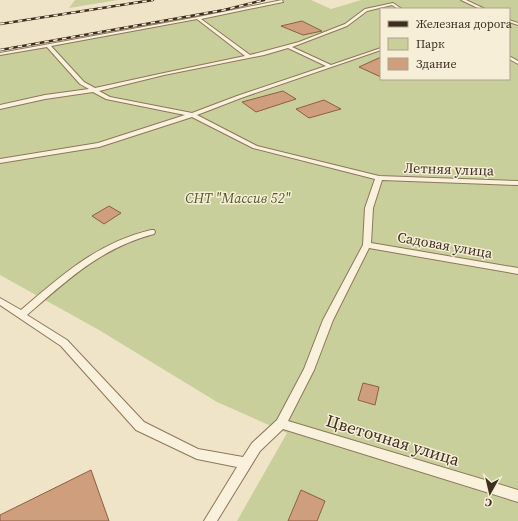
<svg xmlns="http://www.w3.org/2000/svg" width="518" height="521" viewBox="0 0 518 521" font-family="'Source Serif 4',serif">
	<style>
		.green { fill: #c9cf9b; fill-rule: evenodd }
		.building { fill: #cf9f7d; stroke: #8d5f41 }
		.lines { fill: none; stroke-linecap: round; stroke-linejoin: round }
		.service-casing { stroke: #8d765c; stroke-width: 2 }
		.service { fill: #faf1dc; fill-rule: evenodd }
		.rail-casing { stroke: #3d2e20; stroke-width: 2.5 }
		.rail { stroke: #f7eed8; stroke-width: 1.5; stroke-dasharray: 4.5; stroke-linecap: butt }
		.labels { text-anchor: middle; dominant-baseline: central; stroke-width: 3; stroke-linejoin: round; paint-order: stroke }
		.street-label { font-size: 14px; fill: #3d2e20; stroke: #f7eed8 }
		.park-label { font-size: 14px; font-style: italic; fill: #4d5a26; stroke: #f7eed8 }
		.near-street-label { font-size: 17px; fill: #3d2e20; stroke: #f7eed8 }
	</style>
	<rect width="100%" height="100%" fill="#f0e4c8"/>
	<!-- green -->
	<g class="green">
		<path d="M75 0H118L69 8Z"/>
		<path d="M283 0H311L331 9 361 0H518V521H237L287 433 217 402 99 330 0 275V53ZM381 9H509V79H381Z"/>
	</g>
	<!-- building -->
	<g class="building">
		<path d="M302 21 322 31 303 35 281 26Z"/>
		<path d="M381 57V77L359 67Z"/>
		<path d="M283 91 296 99 256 112 242 102Z"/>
		<path d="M324 100 341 109 309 118 296 109Z"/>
		<path d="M109 206 121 213 104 224 92 216Z"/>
		<path d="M363 383 379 387 375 405 358 400Z"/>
		<path d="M91 470 109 521H0V515Z"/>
		<path d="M301 490 325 501 317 521H288Z"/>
	</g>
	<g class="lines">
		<defs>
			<g id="service">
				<path d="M282 0 283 2 201 19 250 55 299 42 345 24 365 9 393 3 402 9H398L392 5 367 11 347 26 292 47 331 65 381 48V50L241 98 197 115 257 146 379 176 518 181V185L382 180 373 208 371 243 518 268V274L369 248 333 320 314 370 288 421 518 490V502L283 429 260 451 217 521H204L237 467 197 459 136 430 61 346 0 305V298L21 310C62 275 97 243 151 230H154L155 232 154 234C101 248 67 280 27 315L67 340 144 422 198 449 243 457 252 443 277 420 304 369 323 320 363 245 365 208 375 179 253 148 192 117 99 147 0 163V159L98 143 185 115 106 99 93 92 45 99 0 109V105L45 95 89 89 80 84 47 47 0 55V53L198 17ZM197 19 245 56 164 73 95 88 84 82 51 46ZM288 48 326 66 237 96 192 113 110 97 99 91 164 75 264 55Z"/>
				<path d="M461 0H466L485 9H480Z"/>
				<path d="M509 20 518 23V25L509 22Z"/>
				<path d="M509 56 518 61V64L509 59Z"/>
			</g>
		</defs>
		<!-- service casing -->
		<use href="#service" class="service-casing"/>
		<!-- service -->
		<use href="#service" class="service"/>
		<defs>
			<g id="rail">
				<path d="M0 24 153 0"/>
				<path d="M0 50 224 10 264 0"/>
			</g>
		</defs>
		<!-- rail casing -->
		<use href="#rail" class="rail-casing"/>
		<!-- rail -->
		<use href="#rail" class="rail"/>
	</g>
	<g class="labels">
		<!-- street labels -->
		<g class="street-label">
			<text transform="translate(449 169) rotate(2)">Летняя улица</text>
			<text transform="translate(445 245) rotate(10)">Садовая улица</text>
		</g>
		<!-- park labels -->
		<g class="park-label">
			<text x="238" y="198">СНТ "Массив 52"</text>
		</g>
		<!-- near-street labels -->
		<g class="near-street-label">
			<text transform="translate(393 440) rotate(17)">Цветочная улица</text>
		</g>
	</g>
	<!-- legend -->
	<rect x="380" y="8" width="130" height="72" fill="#f7eed8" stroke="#ada18e"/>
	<rect x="388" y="21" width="20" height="6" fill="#3d2e20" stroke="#ada18e"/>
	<text x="416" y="28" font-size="12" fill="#3d2e20">Железная дорога</text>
	<rect x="388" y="38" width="20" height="12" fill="#c9cf9b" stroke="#ada18e"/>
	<text x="416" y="48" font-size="12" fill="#3d2e20">Парк</text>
	<rect x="388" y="58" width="20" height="12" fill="#cf9f7d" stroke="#ada18e"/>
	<text x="416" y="68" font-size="12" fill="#3d2e20">Здание</text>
	<!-- north arrow -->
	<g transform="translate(490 493) rotate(188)" stroke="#f7eed8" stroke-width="3" paint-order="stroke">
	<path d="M0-3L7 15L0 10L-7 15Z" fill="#3d2e20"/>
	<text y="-6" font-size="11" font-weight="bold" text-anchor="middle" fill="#3d2e20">С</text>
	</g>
</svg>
